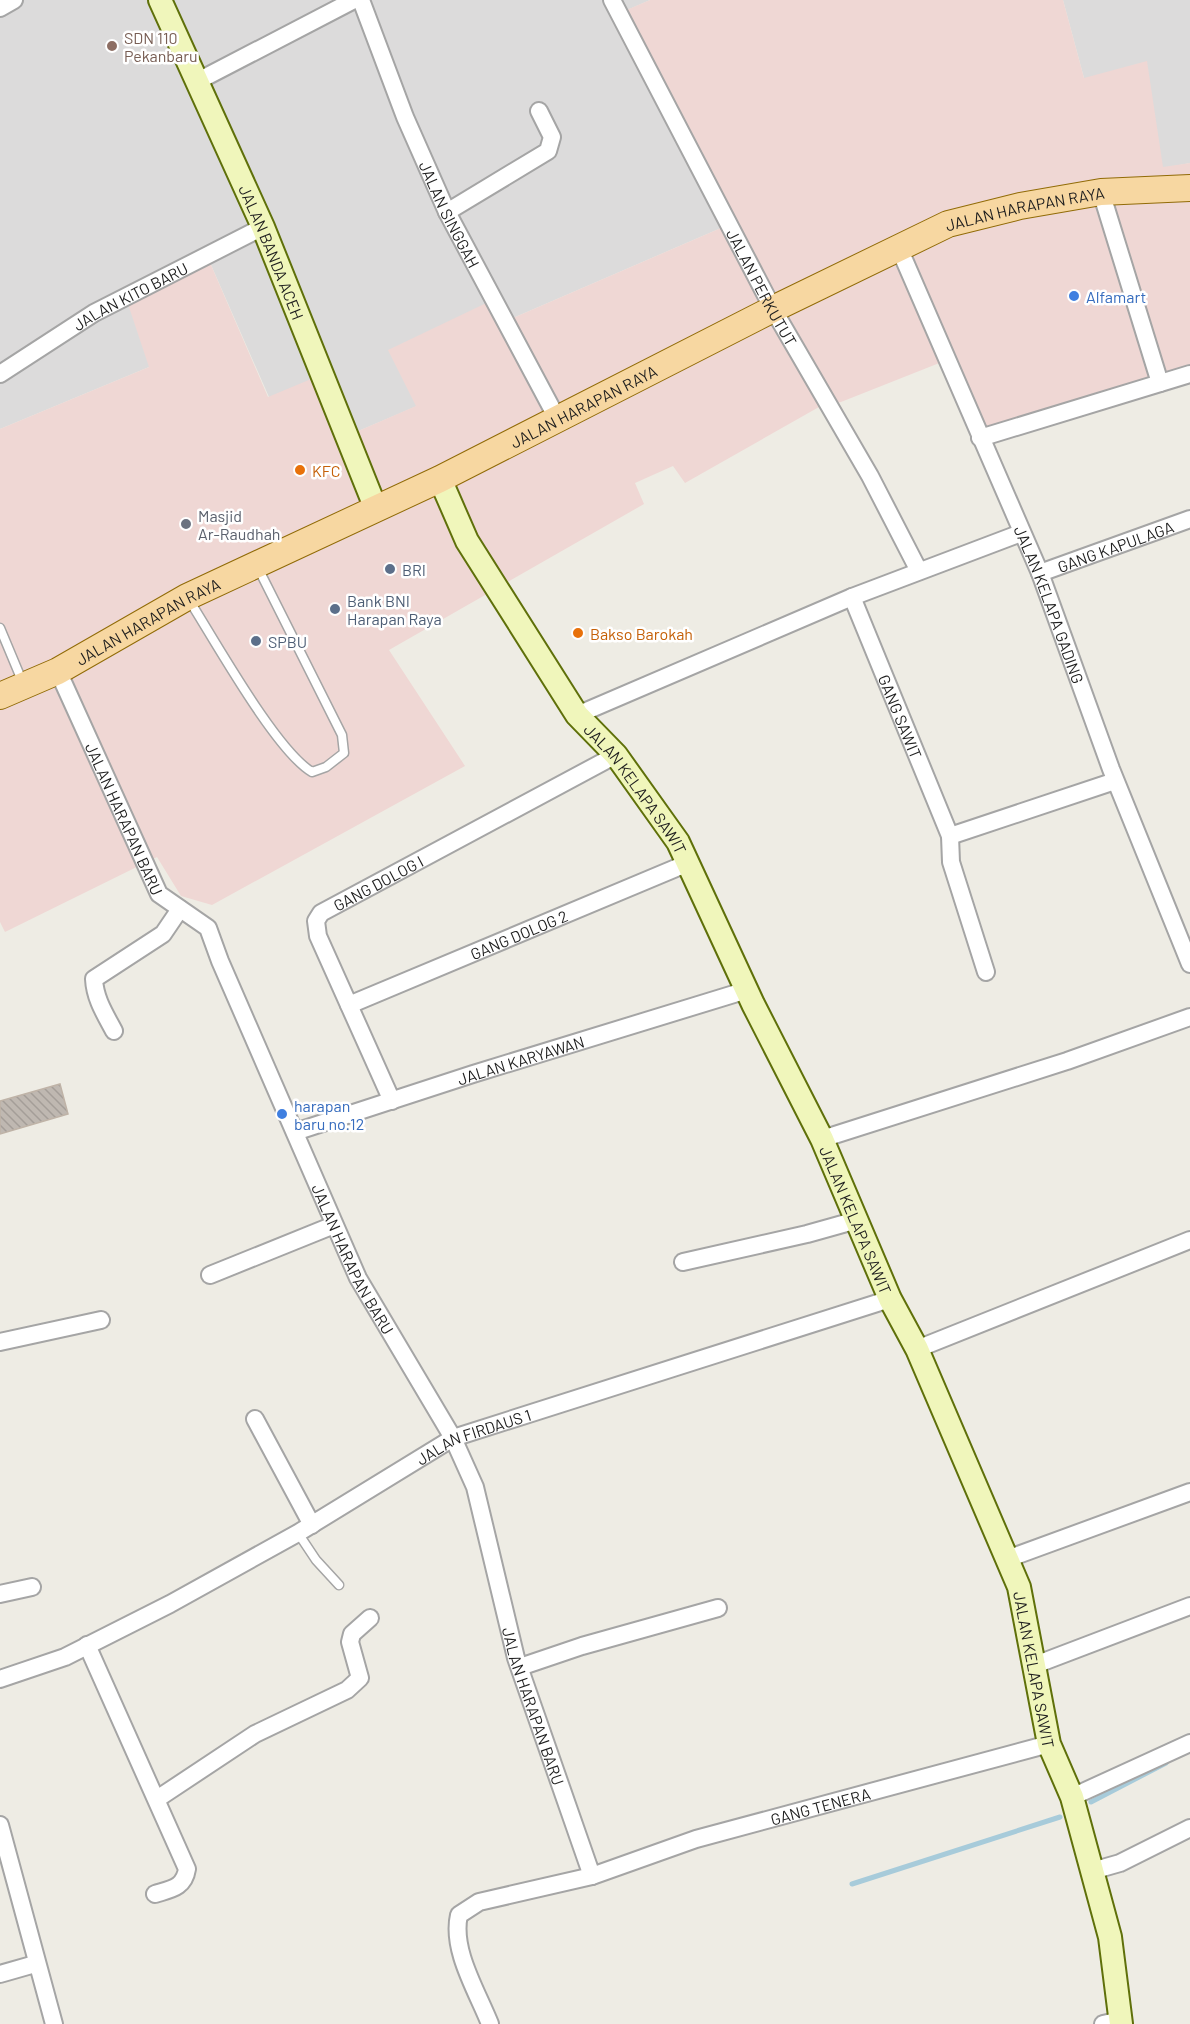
<svg xmlns="http://www.w3.org/2000/svg" width="1190" height="2024" viewBox="0 0 1190 2024" font-family="Barlow,sans-serif">
	<style>
		.residential { fill: #dcdbdb }
		.commercial { fill: #efd7d4 }
		.lines { fill: none; stroke-linecap: round; stroke-linejoin: round }
		.stream { stroke: #a7cbda; stroke-width: 5 }
		.building { fill: url(#building-back-hatch); stroke: #bfb3a7; stroke-width: 1.5 }
		.lane-casing { stroke: #a5a5a5; stroke-width: 11 }
		.street-casing { stroke: #a5a5a5; stroke-width: 20 }
		.secondary-casing { stroke: #5f700a; stroke-width: 26 }
		.primary-casing { stroke: #916b07; stroke-width: 28 }
		.lane { stroke: #fff; stroke-width: 8 }
		.street { stroke: #fff; stroke-width: 16 }
		.secondary { stroke: #f0f6bb; stroke-width: 22 }
		.primary { stroke: #f7d7a1; stroke-width: 26 }
		.education-dot { fill: #8d6e63; stroke: #fff; stroke-width: 2 }
		.shop-dot { fill: #3f7fe0; stroke: #fff; stroke-width: 2 }
		.food-dot { fill: #e8710a; stroke: #fff; stroke-width: 2 }
		.worship-dot { fill: #6b7280; stroke: #fff; stroke-width: 2 }
		.service-dot { fill: #5c6f8a; stroke: #fff; stroke-width: 2 }
		.labels { text-anchor: middle; dominant-baseline: central; stroke-width: 5; stroke-linejoin: round; paint-order: stroke }
		.education-label { font-size: 16px; fill: #785e54; stroke: #fff; text-anchor: start }
		.street-label { font-size: 16px; fill: #1e1e1e; stroke: #fff }
		.shop-label { font-size: 16px; fill: #366cbe; stroke: #fff; text-anchor: start }
		.food-label { font-size: 16px; fill: #c56008; stroke: #fff; text-anchor: start }
		.worship-label { font-size: 16px; fill: #5b616d; stroke: #fff; text-anchor: start }
		.service-label { font-size: 16px; fill: #4e5e75; stroke: #fff; text-anchor: start }
	</style>
	<defs>
		<pattern id="building-back-hatch" width="6" height="6" patternUnits="userSpaceOnUse" patternTransform="scale(1.5)"><rect width="6" height="6" fill="#bfb8b1"/><path d="M-1 5l2 2M0 0l6 6M5-1l2 2" fill="none" stroke="#a49e98"/></pattern>
	</defs>
	<rect width="100%" height="100%" fill="#eeece4"/>
	<!-- residential -->
	<g class="residential">
		<path d="M0 0H650L611 17 721 228 513 318 389 350 417 406 356 432 269 397 208 258 149 367 0 429Z"/>
		<path d="M1063 0H1190V163L1163 168 1084 78Z"/>
	</g>
	<!-- commercial -->
	<path class="commercial" d="M650 0H1063L1084 78 1147 61 1163 167 1190 163V377L987 440 952 358 841 402 819 407 685 483 673 466 635 483 644 504 389 650 465 766 212 905 181 896 157 857 5 932 0 922V429L149 367 126 298 208 258 268 397 328 372 356 432 416 406 388 350 501 296 513 318 721 228 610 17Z"/>
	<g class="lines">
		<!-- stream -->
		<g class="stream">
			<path d="M1091 1802 1166 1763"/>
			<path d="M852 1884 1060 1817"/>
		</g>
	</g>
	<!-- building -->
	<path class="building" d="M60 1084 68 1114 0 1134V1101Z"/>
	<g class="lines">
		<defs>
			<g id="lane">
				<path d="M189 600C214 639 276 751 312 772L326 767 344 753 342 735 258 568"/>
				<path d="M0 628 23 683"/>
				<path d="M298 1533 316 1560 339 1585"/>
			</g>
			<g id="street">
				<path id="s1" d="M361 0 405 117 447 212 558 420"/>
				<path id="s2" d="M612 0 773 309 870 476 919 571"/>
				<path d="M0 8 14 0"/>
				<path d="M196 82 354 0"/>
				<path d="M1101 192 1160 383"/>
				<path d="M447 212 548 151 552 137 539 111"/>
				<path id="s3" d="M899 248 1040 573 1111 769 1190 964"/>
				<path id="s4" d="M0 374 94 313 263 227"/>
				<path d="M980 438 1190 374"/>
				<path id="s5" d="M1040 573 1190 519"/>
				<path id="s6" d="M852 597 950 836 951 862 986 972"/>
				<path id="s7" d="M58 671 159 894 208 928 220 961 358 1278 453 1438 475 1487 516 1658 592 1876"/>
				<path d="M577 715 852 597 1021 533"/>
				<path d="M950 836 1115 781"/>
				<path id="s8" d="M349 1005 688 863"/>
				<path d="M114 1031C105 1014 95 999 94 979L163 934 180 909"/>
				<path id="s9" d="M392 1101 318 936 316 921 321 913 616 755"/>
				<path id="s10" d="M295 1132 473 1074 747 990"/>
				<path d="M822 1139 1067 1061 1190 1017"/>
				<path d="M683 1262 807 1234 857 1220"/>
				<path d="M210 1275 334 1225"/>
				<path d="M0 1342 101 1320"/>
				<path d="M917 1349 1190 1240"/>
				<path d="M255 1419 312 1525"/>
				<path d="M1007 1559 1190 1492"/>
				<path d="M0 1594 32 1587"/>
				<path d="M87 1645 187 1869C184 1888 171 1889 155 1894"/>
				<path d="M1035 1665 1190 1606"/>
				<path d="M520 1667 582 1646 718 1608"/>
				<path id="s11" d="M0 1679 65 1657 170 1604 298 1533 453 1438 890 1299"/>
				<path d="M1072 1797 1190 1743"/>
				<path d="M157 1799 255 1734 347 1690 360 1678 350 1642 352 1634 370 1618"/>
				<path d="M0 1825 54 2024"/>
				<path d="M1092 1871 1120 1863 1190 1828"/>
				<path d="M0 1974 35 1964"/>
				<path id="s12" d="M490 2024C477 1991 451 1950 459 1915L479 1902 592 1876 696 1839 1049 1744"/>
				<path d="M1103 2024 1121 2020"/>
			</g>
			<g id="secondary">
				<path id="s13" d="M160 0 263 227 376 509"/>
				<path id="s14" d="M440 479 467 541 577 715 616 755 678 842 753 1004 822 1139 890 1299 917 1349 1019 1587 1049 1744 1072 1797 1110 1937 1121 2024"/>
			</g>
			<g id="primary">
				<path id="s15" d="M0 696 58 671 187 597 440 479 773 309 948 224 1020 206 1101 192 1190 188"/>
			</g>
		</defs>
		<!-- lane casing -->
		<use href="#lane" class="lane-casing"/>
		<!-- street casing -->
		<use href="#street" class="street-casing"/>
		<!-- secondary casing -->
		<use href="#secondary" class="secondary-casing"/>
		<!-- primary casing -->
		<use href="#primary" class="primary-casing"/>
		<!-- lane -->
		<use href="#lane" class="lane"/>
		<!-- street -->
		<use href="#street" class="street"/>
		<!-- secondary -->
		<use href="#secondary" class="secondary"/>
		<!-- primary -->
		<use href="#primary" class="primary"/>
	</g>
	<!-- markers -->
	<circle class="education-dot" cx="112" cy="46" r="6"/>
	<g class="shop-dot">
		<circle cx="1074" cy="296" r="6"/>
		<circle cx="282" cy="1114" r="6"/>
	</g>
	<g class="food-dot">
		<circle cx="300" cy="470" r="6"/>
		<circle cx="578" cy="633" r="6"/>
	</g>
	<circle class="worship-dot" cx="186" cy="524" r="6"/>
	<g class="service-dot">
		<circle cx="390" cy="569" r="6"/>
		<circle cx="335" cy="609" r="6"/>
		<circle cx="256" cy="641" r="6"/>
	</g>
	<g class="labels">
		<!-- education labels -->
		<g class="education-label">
			<text x="124" y="37">SDN 110<tspan x="124" dy="18">Pekanbaru</tspan></text>
		</g>
		<!-- street labels -->
		<g class="street-label">
			<text stroke="none"><textPath href="#s15" startOffset="1138">JALAN HARAPAN RAYA</textPath></text>
			<text stroke="none"><textPath href="#s1" startOffset="232">JALAN SINGGAH</textPath></text>
			<text stroke="none"><textPath href="#s13" startOffset="276">JALAN BANDA ACEH</textPath></text>
			<text stroke="none"><textPath href="#s2" startOffset="324">JALAN PERKUTUT</textPath></text>
			<text stroke="none"><textPath href="#s4" startOffset="152">JALAN KITO BARU</textPath></text>
			<text stroke="none"><textPath href="#s15" startOffset="652">JALAN HARAPAN RAYA</textPath></text>
			<text stroke="none"><textPath href="#s5" startOffset="80">GANG KAPULAGA</textPath></text>
			<text stroke="none"><textPath href="#s3" startOffset="387">JALAN KELAPA GADING</textPath></text>
			<text stroke="none"><textPath href="#s15" startOffset="166">JALAN HARAPAN RAYA</textPath></text>
			<text stroke="none"><textPath href="#s6" startOffset="129">GANG SAWIT</textPath></text>
			<text stroke="none"><textPath href="#s14" startOffset="368">JALAN KELAPA SAWIT</textPath></text>
			<text stroke="none"><textPath href="#s7" startOffset="162">JALAN HARAPAN BARU</textPath></text>
			<text stroke="none"><textPath href="#s9" startOffset="270">GANG DOLOG I</textPath></text>
			<text stroke="none"><textPath href="#s8" startOffset="184">GANG DOLOG 2</textPath></text>
			<text stroke="none"><textPath href="#s10" startOffset="237">JALAN KARYAWAN</textPath></text>
			<text stroke="none"><textPath href="#s14" startOffset="854">JALAN KELAPA SAWIT</textPath></text>
			<text stroke="none"><textPath href="#s7" startOffset="666">JALAN HARAPAN BARU</textPath></text>
			<text stroke="none"><textPath href="#s11" startOffset="534">JALAN FIRDAUS 1</textPath></text>
			<text stroke="none"><textPath href="#s14" startOffset="1340">JALAN KELAPA SAWIT</textPath></text>
			<text stroke="none"><textPath href="#s7" startOffset="1152">JALAN HARAPAN BARU</textPath></text>
			<text stroke="none"><textPath href="#s12" startOffset="494">GANG TENERA</textPath></text>
		</g>
		<!-- shop labels -->
		<g class="shop-label">
			<text x="1086" y="296">Alfamart</text>
			<text x="294" y="1105">harapan<tspan x="294" dy="18">baru no.12</tspan></text>
		</g>
		<!-- food labels -->
		<g class="food-label">
			<text x="312" y="470">KFC</text>
			<text x="590" y="633">Bakso Barokah</text>
		</g>
		<!-- worship labels -->
		<g class="worship-label">
			<text x="198" y="515">Masjid<tspan x="198" dy="18">Ar-Raudhah</tspan></text>
		</g>
		<!-- service labels -->
		<g class="service-label">
			<text x="402" y="569">BRI</text>
			<text x="347" y="600">Bank BNI<tspan x="347" dy="18">Harapan Raya</tspan></text>
			<text x="268" y="641">SPBU</text>
		</g>
	</g>
</svg>
